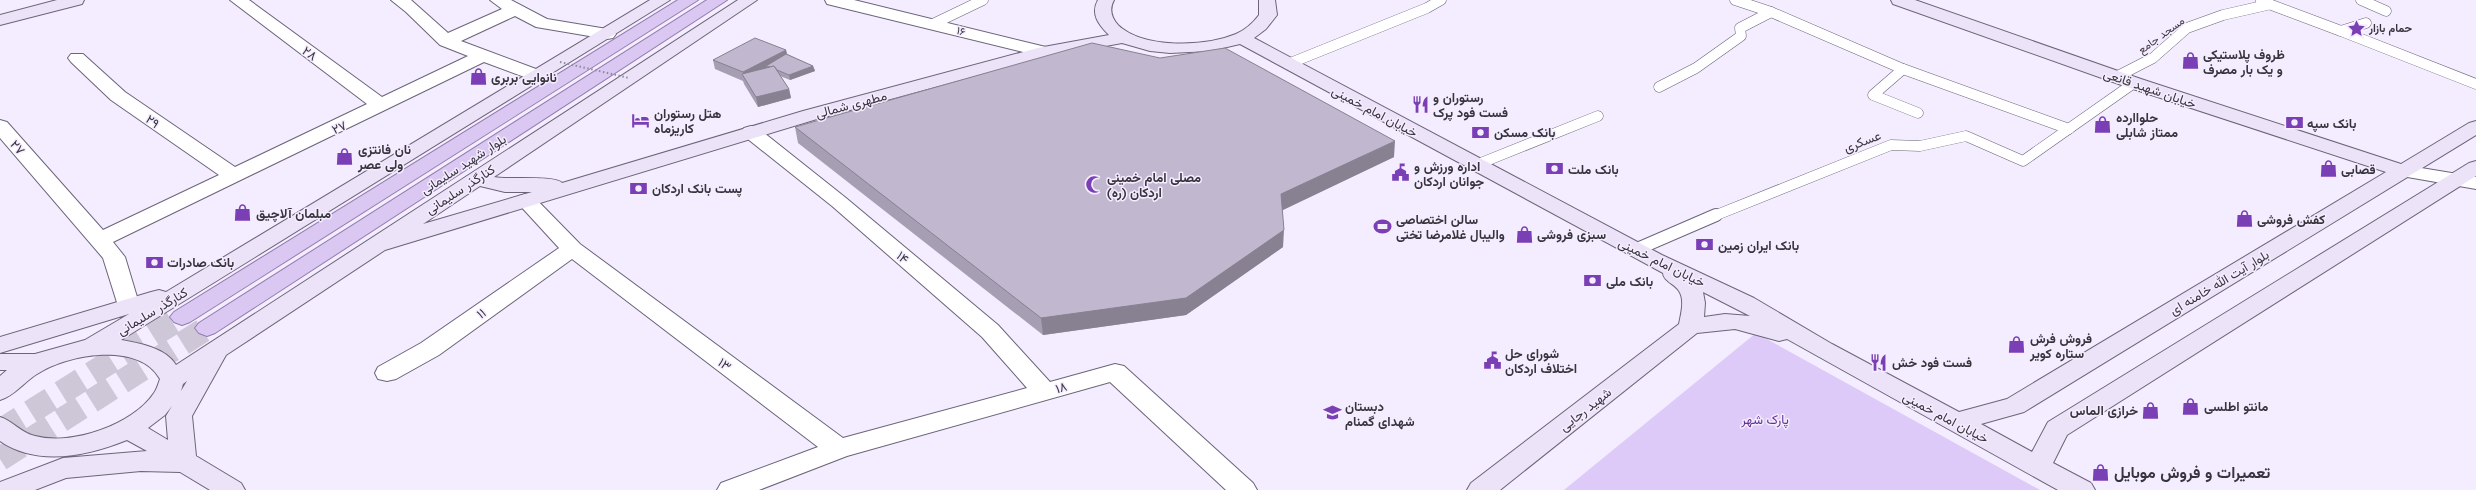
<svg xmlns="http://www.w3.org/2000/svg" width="2476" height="490" viewBox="0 0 2476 490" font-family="Quicksand,Vazirmatn,sans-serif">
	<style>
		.green { fill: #ddcaf8 }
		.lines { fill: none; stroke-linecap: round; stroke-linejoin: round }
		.primary-tunnel { stroke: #cec7d8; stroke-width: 24; stroke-dasharray: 24 12; stroke-linecap: butt }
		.lane-far1-casing { stroke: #6c6478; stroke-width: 11 }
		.lane-casing { stroke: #6c6478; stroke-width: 14 }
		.street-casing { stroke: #6c6478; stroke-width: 2 }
		.secondary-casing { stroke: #6c6478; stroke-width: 2 }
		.primary-casing { stroke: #927bad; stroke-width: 2 }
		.lane-far1 { stroke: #fff; stroke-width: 10 }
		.lane { stroke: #fff; stroke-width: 12 }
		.street { fill: #fff; fill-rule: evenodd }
		.secondary { fill: #ede3f9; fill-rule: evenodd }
		.primary { fill: #dac7f2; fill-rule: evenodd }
		.path-bridge { stroke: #908a98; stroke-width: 2; stroke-dasharray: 1.5 2.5; stroke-linecap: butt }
		.wall { fill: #a69eb2 }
		.shaded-wall { fill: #878191 }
		.building { fill: #c1b8cf; stroke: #878191 }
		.labels { text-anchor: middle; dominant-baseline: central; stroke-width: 3; stroke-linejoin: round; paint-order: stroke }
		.far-poi-label { font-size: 11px; font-weight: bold; fill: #38343d; stroke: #f4ecff; text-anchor: start }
		.far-street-label { font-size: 11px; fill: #38343d; stroke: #f4ecff }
		.street-label { font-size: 13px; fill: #38343d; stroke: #f4ecff }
		.poi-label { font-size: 13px; font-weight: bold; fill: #38343d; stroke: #f4ecff; text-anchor: start }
		.park-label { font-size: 13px; fill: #623190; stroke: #f4ecff }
		.near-poi-label { font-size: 16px; font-weight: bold; fill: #38343d; stroke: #f4ecff; text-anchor: start }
	</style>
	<rect width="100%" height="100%" fill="#f4ecff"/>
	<!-- green -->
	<path class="green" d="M1756 333 2040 490H1564Z"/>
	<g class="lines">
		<!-- primary-tunnel -->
		<g class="primary-tunnel">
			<path d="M0 431 182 317"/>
			<path d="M0 459 207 328"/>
		</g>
		<defs>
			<g id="lane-far1">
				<path d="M1735 0 1771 12 1903 69 1873 95 1918 113"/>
				<path d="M2361 0 2386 11"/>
				<path d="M2261 1 2341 31"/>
				<path d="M2366 23 2341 31 2476 84"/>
				<path d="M933 24 983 0"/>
				<path d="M1288 64 1427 8 1441 0"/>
				<path d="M1903 69 2069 129"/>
				<path d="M2116 77 2153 58 2187 28 2223 15 2267 5"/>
				<path d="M1659 87 1696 68 1741 36 1740 28 1771 12"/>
				<path d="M1476 165 1598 116"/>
				<path d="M1714 216 1891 145 1920 146 1966 136 2023 161 2134 83"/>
			</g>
			<path id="lane" d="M1635 250 1716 215"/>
			<g id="street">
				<path d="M230 0H249L382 97 468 56 440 45 406 12 391 0H411L448 33 502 9 490 0H511L547 19 613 30 616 34 613 38 607 39 536 27 515 16 461 41 544 72 547 76 544 80 538 82 484 62 113 242 125 257 140 307 136 312 128 314 120 312 103 258 0 138V120L7 122 103 230 219 175 111 100 71 62 68 58 71 54H83L125 92 235 167 367 104Z"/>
				<path d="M825 0H854L1050 48 1053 52 1050 56 1044 57 827 4Z"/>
				<path d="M751 126 758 128 846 198 998 325 1050 382 1115 364 1124 366 1253 483 1257 490H1226L1110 382 847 456 759 490H717L721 483 818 447 572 259 439 355 396 379 387 381 378 379 375 373 378 367 421 343 559 248 515 200 519 196 526 194 533 196 580 244 843 438 1027 388 982 337 832 206 744 136 741 132 744 128Z"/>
				<path d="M2403 165 2476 177V189L2396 175 2393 171 2396 167Z"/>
			</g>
			<g id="secondary">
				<path d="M57 0H84L82 4 0 25V15Z"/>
				<path d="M650 0H670L121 340C139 343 166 348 176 365L738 0H757L494 177C508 180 555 175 562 183L803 111 1038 48 1109 35C1099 25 1090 14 1098 0H1114C1109 9 1111 17 1118 25 1143 49 1205 47 1236 34 1245 30 1253 23 1259 15V0H1275L1277 15 1266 29 1254 38 1662 255 1754 298 1832 344 1959 412 2007 399 2386 172 2127 87 1893 4 1891 0H1915L2141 79 2401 164 2469 123 2476 121V135L2024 412 1981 424 2032 452 2048 422 2469 163 2476 161V176L2067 435 2053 463 2091 483 2095 490H2058L1787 339 1779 341 1735 329 1697 333 1500 490H1467L1471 483 1679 324C1681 314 1685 300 1679 291 1675 284 1663 281 1663 273L1240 44 1210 51 1170 53 1150 51 1122 43 1046 57 817 119 385 250 226 355 192 416 196 456 241 483 245 490H210L180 472 141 471 66 478 35 490H0V482L63 458 147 451 127 440C87 456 38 467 0 441V417C13 421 21 433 35 436 71 446 133 425 154 393 157 389 158 384 160 379 139 341 67 354 37 374 24 382 14 396 0 400V376L7 370H0V354H35L85 340 129 314 0 353V337L151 292 159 290 166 292ZM480 186 505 192H532L423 224ZM1703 292 1750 316 1725 314 1704 317 1705 303ZM187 381 181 391 183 384ZM172 406 166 416 168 440 148 428 165 415Z"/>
			</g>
			<g id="primary">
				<path d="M678 0H698L190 322 182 325 174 322 170 317 174 312Z"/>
				<path d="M707 0H727L215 333 207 336 199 333 195 328 199 323Z"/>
			</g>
		</defs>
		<!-- lane-far1 casing -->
		<use href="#lane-far1" class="lane-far1-casing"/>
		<!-- lane casing -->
		<use href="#lane" class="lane-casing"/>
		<!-- street casing -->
		<use href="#street" class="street-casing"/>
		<!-- secondary casing -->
		<use href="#secondary" class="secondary-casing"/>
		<!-- primary casing -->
		<use href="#primary" class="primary-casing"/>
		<!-- lane-far1 -->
		<use href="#lane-far1" class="lane-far1"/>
		<!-- lane -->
		<use href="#lane" class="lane"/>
		<!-- street -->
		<use href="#street" class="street"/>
		<!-- secondary -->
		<use href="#secondary" class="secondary"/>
		<!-- primary -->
		<use href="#primary" class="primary"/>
		<!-- path-bridge -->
		<path class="path-bridge" d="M560 62 629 78"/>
	</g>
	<!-- wall -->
	<g class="wall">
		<path d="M786 50 787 54 813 66 815 71 790 80 780 76 789 89 791 98 758 107 744 84 743 81 715 69 713 60Z"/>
		<path d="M795 127 1394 157 1282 210 1283 247 1186 315 1043 335 798 143Z"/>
	</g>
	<!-- shaded-wall -->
	<g class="shaded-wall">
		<path d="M786 50 788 59 766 66 767 70 745 79 743 72Z"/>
		<path d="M813 66 815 71 790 80 789 75Z"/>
		<path d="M789 89 791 98 758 107 756 97Z"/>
		<path d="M1395 141 1394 157 1281 211V194Z"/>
		<path d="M1284 230 1283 247 1186 315 1043 335 1041 318Z"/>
	</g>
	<!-- building -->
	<g class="building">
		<path d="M755 38 786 50 743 72 713 60Z"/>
		<path d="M1092 43 1160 58 1225 48 1395 141 1281 194 1284 230 1186 298 1041 318 795 127Z"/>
		<path d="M786 54 813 66 789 75 777 70 774 66 770 67 766 66Z"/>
		<path d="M774 66 789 89 756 97 742 74Z"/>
	</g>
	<!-- icons -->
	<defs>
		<symbol id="sight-bare" viewBox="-9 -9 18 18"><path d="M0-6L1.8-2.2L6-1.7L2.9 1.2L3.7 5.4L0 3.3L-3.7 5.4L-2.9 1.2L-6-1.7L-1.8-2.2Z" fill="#7b3fb5" stroke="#f4ecff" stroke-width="2.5" paint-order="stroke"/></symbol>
		<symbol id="shop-bare" viewBox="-9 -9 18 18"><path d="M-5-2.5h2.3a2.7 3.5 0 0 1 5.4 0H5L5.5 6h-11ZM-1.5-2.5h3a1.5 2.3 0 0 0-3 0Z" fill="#7b3fb5" stroke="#f4ecff" stroke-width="2.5" paint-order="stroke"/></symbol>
		<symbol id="restaurant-bare" viewBox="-9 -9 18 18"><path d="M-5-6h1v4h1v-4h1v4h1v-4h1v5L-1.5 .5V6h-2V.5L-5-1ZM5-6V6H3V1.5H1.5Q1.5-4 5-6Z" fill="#7b3fb5" stroke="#f4ecff" stroke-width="2.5" paint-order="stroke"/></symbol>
		<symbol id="hotel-bare" viewBox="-9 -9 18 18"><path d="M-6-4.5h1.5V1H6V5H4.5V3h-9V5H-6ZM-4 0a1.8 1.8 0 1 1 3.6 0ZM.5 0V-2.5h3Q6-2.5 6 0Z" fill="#7b3fb5" stroke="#f4ecff" stroke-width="2.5" paint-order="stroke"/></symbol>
		<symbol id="bank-bare" viewBox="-9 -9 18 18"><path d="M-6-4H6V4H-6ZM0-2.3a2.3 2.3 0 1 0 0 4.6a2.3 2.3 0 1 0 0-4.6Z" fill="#7b3fb5" stroke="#f4ecff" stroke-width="2.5" paint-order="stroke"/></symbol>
		<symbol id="civic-bare" viewBox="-9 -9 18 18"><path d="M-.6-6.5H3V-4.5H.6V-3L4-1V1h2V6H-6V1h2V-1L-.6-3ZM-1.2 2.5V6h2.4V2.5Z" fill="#7b3fb5" stroke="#f4ecff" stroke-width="2.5" paint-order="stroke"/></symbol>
		<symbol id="mosque-bare" viewBox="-9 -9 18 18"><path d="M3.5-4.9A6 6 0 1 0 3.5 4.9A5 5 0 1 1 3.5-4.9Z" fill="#7b3fb5" stroke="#f4ecff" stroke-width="2.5" paint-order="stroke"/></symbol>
		<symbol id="stadium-bare" viewBox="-9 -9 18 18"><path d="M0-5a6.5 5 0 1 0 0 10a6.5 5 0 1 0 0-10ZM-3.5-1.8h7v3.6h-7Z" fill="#7b3fb5" stroke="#f4ecff" stroke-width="2.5" paint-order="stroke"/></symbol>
		<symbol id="school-bare" viewBox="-9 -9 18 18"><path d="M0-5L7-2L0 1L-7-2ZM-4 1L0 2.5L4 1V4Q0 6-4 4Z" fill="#7b3fb5" stroke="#f4ecff" stroke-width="2.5" paint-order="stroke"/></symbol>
	</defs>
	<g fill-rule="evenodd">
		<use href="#sight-bare" x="2344" y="16" width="25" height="25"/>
		<use href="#shop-bare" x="2178" y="48" width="25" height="25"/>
		<use href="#shop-bare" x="466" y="64" width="25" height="25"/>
		<use href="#restaurant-bare" x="1408" y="92" width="25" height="25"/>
		<use href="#hotel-bare" x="628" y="108" width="25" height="25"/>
		<use href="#bank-bare" x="2282" y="110" width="25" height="25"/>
		<use href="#shop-bare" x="2090" y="112" width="25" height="25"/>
		<use href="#bank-bare" x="1468" y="120" width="25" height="25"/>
		<use href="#shop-bare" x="332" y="144" width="25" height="25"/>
		<use href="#bank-bare" x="1542" y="156" width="25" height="25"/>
		<use href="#shop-bare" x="2316" y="156" width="25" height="25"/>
		<use href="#civic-bare" x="1388" y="160" width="25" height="25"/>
		<use href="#mosque-bare" x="1082" y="172" width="25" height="25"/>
		<use href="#bank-bare" x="626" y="176" width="25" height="25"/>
		<use href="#shop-bare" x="230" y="200" width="25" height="25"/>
		<use href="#shop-bare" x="2232" y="206" width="25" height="25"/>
		<use href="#stadium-bare" x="1370" y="214" width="25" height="25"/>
		<use href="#shop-bare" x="1512" y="222" width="25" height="25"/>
		<use href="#bank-bare" x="1692" y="232" width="25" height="25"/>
		<use href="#bank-bare" x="142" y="250" width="25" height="25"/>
		<use href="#bank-bare" x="1580" y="268" width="25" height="25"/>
		<use href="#shop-bare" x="2004" y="332" width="25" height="25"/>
		<use href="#civic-bare" x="1480" y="348" width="25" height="25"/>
		<use href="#restaurant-bare" x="1866" y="350" width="25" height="25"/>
		<use href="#shop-bare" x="2178" y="394" width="25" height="25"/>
		<use href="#shop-bare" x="2138" y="398" width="25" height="25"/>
		<use href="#school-bare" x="1320" y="400" width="25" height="25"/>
		<use href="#shop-bare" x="2088" y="460" width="25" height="25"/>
	</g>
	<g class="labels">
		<!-- far-poi labels -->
		<g class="far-poi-label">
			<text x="2369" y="28">حمام بازار</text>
		</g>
		<!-- far-street labels -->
		<g class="far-street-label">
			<text transform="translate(961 31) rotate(14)">۱۶</text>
			<text transform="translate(2161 35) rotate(-36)">مسجد جامع</text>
		</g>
		<!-- street labels -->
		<g class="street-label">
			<text transform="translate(310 53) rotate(36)">۲۸</text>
			<text transform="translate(2150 88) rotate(19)">خیابان شهید قانعی</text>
			<text transform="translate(851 104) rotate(-15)">مطهری شمالی</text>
			<text transform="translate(1375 111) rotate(28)">خیابان امام خمینی</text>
			<text transform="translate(153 121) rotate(35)">۲۹</text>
			<text transform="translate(339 127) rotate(-25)">۲۷</text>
			<text transform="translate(1862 141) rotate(-21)">عسکری</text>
			<text transform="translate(18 147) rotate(49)">۲۷</text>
			<text transform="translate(463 164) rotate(-33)">بلوار شهید سلیمانی</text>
			<text transform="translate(460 189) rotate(-33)">کنارگذر سلیمانی</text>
			<text transform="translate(903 257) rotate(40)">۱۴</text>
			<text transform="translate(1662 262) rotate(26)">خیابان امام خمینی</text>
			<text transform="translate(2219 282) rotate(-31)">بلوار آیت الله خامنه ای</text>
			<text transform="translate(152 311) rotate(-31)">کنارگذر سلیمانی</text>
			<text transform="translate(481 313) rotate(-35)">۱۱</text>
			<text transform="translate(725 364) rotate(37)">۱۳</text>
			<text transform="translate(1061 387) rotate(-16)">۱۸</text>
			<text transform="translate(1585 409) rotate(-38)">شهید رجایی</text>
			<text transform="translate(1946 417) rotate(28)">خیابان امام خمینی</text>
		</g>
		<!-- poi labels -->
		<g class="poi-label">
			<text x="2203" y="54">ظروف پلاستیکی<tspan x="2203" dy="15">و یک بار مصرف</tspan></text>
			<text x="491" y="77">نانوایی بربری</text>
			<text x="1433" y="97">رستوران و<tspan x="1433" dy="15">فست فود پرک</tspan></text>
			<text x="654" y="113">هتل رستوران<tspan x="654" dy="15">کاریزماه</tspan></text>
			<text x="2116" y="117">حلواارده<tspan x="2116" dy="15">ممتاز شابلی</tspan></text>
			<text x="2307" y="123">بانک سپه</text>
			<text x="1494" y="132">بانک مسکن</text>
			<text x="358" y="149">نان فانتزی<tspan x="358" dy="15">ولی عصر</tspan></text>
			<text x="1414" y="166">اداره ورزش و<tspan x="1414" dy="15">جوانان اردکان</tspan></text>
			<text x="1568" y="169">بانک ملت</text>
			<text x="2341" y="169">قصابی</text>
			<text x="1107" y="177">مصلی امام خمینی<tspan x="1107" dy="15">(ره) اردکان</tspan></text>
			<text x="652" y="188">پست بانک اردکان</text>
			<text x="256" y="213">مبلمان آلاچیق</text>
			<text x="1396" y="219">سالن اختصاصی<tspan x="1396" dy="15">والیبال غلامرضا تختی</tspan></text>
			<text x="2257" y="219">کفش فروشی</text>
			<text x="1537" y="234">سبزی فروشی</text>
			<text x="1718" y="245">بانک ایران زمین</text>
			<text x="167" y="262">بانک صادرات</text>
			<text x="1606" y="281">بانک ملی</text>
			<text x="2030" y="338">فروش فرش<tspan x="2030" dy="15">ستاره کویر</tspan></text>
			<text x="1505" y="353">شورای حل<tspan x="1505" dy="15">اختلاف اردکان</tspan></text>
			<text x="1892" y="362">فست فود خش</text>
			<text x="1345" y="406">دبستان<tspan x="1345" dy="15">شهدای گمنام</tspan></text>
			<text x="2204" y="406">مانتو اطلسی</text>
			<text x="2138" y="410" text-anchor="end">خرازی الماس</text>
		</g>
		<!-- park labels -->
		<g class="park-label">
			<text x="1765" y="419">پارک شهر</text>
		</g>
		<!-- near-poi labels -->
		<g class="near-poi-label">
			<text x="2114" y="472">تعمیرات و فروش موبایل</text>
		</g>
	</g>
</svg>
